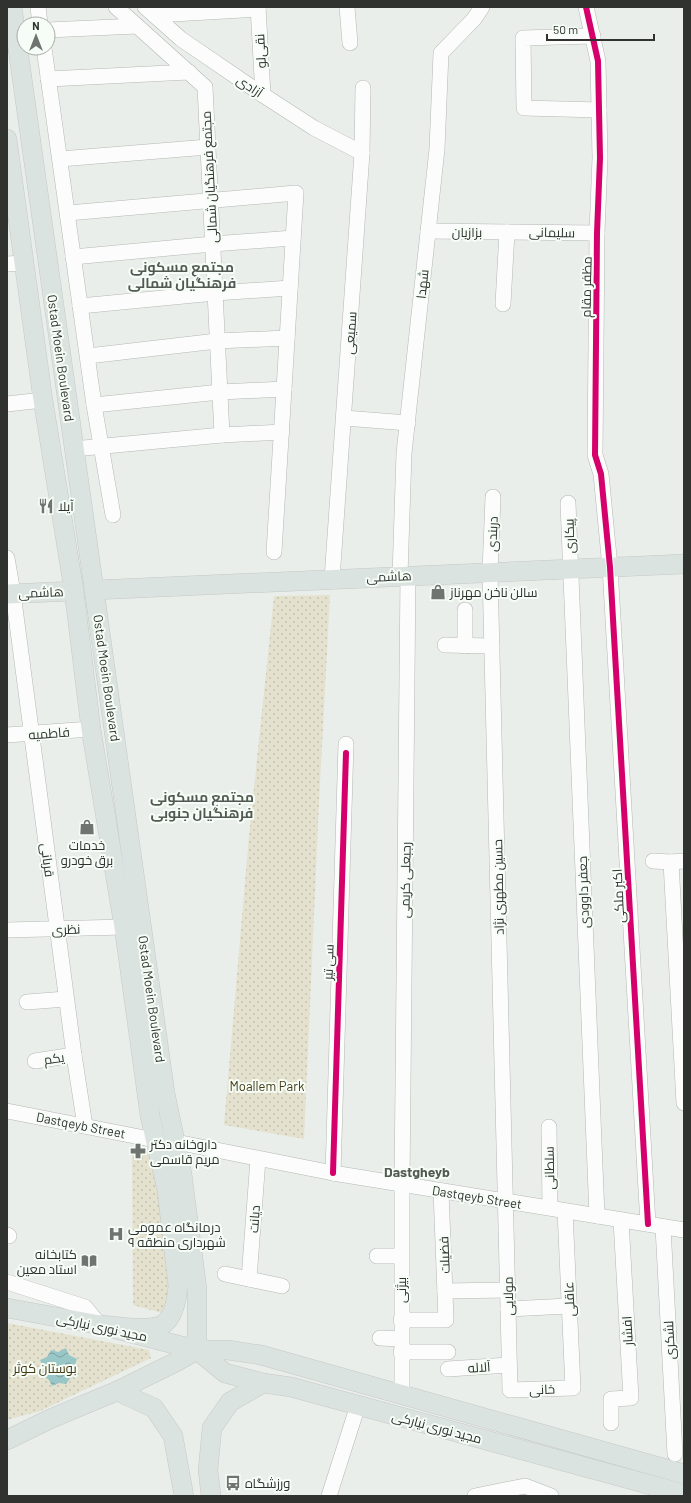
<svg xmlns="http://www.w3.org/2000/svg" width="691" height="1503" viewBox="0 0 691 1503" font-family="Barlow,Cairo,sans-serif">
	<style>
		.green { fill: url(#green-dots) }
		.water { fill: url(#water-waves) }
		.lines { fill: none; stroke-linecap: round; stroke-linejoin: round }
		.minor-casing { stroke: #b4b8b4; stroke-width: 16 }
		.major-casing { stroke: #c6c8c6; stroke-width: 20 }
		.minor { stroke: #fcfcfc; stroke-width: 15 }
		.major { stroke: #dbe3e0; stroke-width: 19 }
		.cycleway-casing { stroke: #f6fdf6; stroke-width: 8 }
		.cycleway { stroke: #d6006c; stroke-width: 6 }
		.labels { text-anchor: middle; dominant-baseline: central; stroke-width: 4; stroke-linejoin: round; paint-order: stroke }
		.street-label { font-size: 13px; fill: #2f322f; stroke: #f6fdf6 }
		.poi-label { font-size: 13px; fill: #2f322f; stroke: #f6fdf6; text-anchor: start }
		.park-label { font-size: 13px; fill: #443914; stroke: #f6fdf6 }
		.neighbourhood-label { font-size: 14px; font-weight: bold; fill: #525952; stroke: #f6fdf6 }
	</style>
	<defs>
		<pattern id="green-dots" width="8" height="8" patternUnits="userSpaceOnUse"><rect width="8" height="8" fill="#e4e1ce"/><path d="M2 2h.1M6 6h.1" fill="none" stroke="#c4c2b1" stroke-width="1.8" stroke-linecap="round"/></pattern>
		<pattern id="water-waves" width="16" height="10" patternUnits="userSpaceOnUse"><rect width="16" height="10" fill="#99c6c7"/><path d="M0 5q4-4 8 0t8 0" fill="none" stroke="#7da1a2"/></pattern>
	</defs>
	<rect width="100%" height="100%" fill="#eaeeea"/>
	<!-- green -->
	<g class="green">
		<path d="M330 595 319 802 304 1139 224 1125 249 836 274 596Z"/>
		<path d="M132 1148 152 1152 172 1299 162 1313 133 1305Z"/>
		<path d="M7 1323 149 1350 151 1358 40 1411 7 1420Z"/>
	</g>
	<!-- water -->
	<path class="water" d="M66 1348 69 1355 77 1359 74 1367 78 1375 71 1377 66 1384 59 1383 52 1386 49 1380 42 1375 43 1366 40 1360 47 1357 51 1350 58 1352Z"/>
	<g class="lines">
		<defs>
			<g id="minor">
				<path d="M38 7 40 24"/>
				<path d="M116 7 205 87 222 435"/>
				<path d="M145 7 181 39 263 95 314 128 362 153"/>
				<path d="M258 7 263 95"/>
				<path d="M347 7 350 43"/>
				<path d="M586 7 598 61 600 158 597 233 595 455 601 474 610 567 648 1224"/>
				<path d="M155 15 258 9"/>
				<path d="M48 30 137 26"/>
				<path d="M593 36 523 38 524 108 599 110"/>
				<path d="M44 48 94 405 113 515"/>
				<path d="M48 79 189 72"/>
				<path d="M60 159 208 147"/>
				<path d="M68 213 296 193 274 552"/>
				<path d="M428 231 597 233"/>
				<path d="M73 257 213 244 293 238"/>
				<path d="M7 264 24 263"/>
				<path d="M503 304 507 232"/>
				<path d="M80 306 215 293 290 288"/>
				<path d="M88 356 217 341 287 338"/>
				<path d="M7 404 43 400"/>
				<path d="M94 405 220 392 284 389"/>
				<path d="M344 418 408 423"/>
				<path d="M73 449 222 435 282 432"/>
				<path d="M493 497 490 572 510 1390 573 1388 565 1211"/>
				<path d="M568 503 597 1216"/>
				<path d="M7 558 13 593 74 1055 85 1126"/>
				<path d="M400 576 404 453 437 149 441 53 474 19 482 7"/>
				<path d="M332 579 362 153 363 88"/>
				<path d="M465 610V646"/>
				<path d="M445 645 492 646"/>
				<path d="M7 735 91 729"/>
				<path d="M653 861 671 862 684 861"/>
				<path d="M671 862 684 1103"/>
				<path d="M7 930 124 927"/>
				<path d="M27 1002 66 999"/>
				<path d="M35 1061 74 1055"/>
				<path d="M7 1111 155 1140"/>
				<path d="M549 1127 550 1208"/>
				<path d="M176 1142 333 1173 684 1230"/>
				<path d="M333 1173 346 744"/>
				<path d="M663 1227 675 1454"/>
				<path d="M7 1235 9 1236"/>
				<path d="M377 1256H401"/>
				<path d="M225 1274 282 1286"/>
				<path d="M249 1279 258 1159"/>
				<path d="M7 1282 85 1307 100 1325"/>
				<path d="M445 1291 508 1290"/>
				<path d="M508 1309 569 1306"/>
				<path d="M401 1320H446L441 1191"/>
				<path d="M380 1338 401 1339"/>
				<path d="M401 1352H448"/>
				<path d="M448 1369 509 1365"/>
				<path d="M402 1395V1185L408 575"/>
				<path d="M611 1423V1399L631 1398 621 1220"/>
				<path d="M329 1496 358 1405"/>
				<path d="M475 1496 525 1486 551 1496"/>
			</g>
			<g id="major">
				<path d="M12 7 165 1093 182 1174 197 1289V1350"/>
				<path d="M7 139 43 400 74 591 91 729 124 927 150 1116 167 1190 178 1286C177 1298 174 1318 162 1325 148 1332 116 1326 100 1325"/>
				<path d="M94 590 684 564"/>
				<path d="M7 594 74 591"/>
				<path d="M7 1308 100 1325 197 1350H228L261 1355 684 1474"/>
				<path d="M197 1350 225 1373 263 1383 291 1387 684 1494"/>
				<path d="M117 1391 154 1408 173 1436 184 1496"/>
				<path d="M7 1440 50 1419 117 1391 176 1362 197 1350"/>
				<path d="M211 1496 208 1470 212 1428 230 1402 263 1383"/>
			</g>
		</defs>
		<!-- minor casing -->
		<use href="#minor" class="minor-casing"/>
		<!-- major casing -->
		<use href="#major" class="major-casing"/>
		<!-- minor -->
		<use href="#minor" class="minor"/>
		<!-- major -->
		<use href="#major" class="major"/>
		<defs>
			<g id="cycleway">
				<path d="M586 7 598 61 600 158 597 233 595 455 601 474 610 567 648 1224"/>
				<path d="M333 1173 346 753"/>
			</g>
		</defs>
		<!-- cycleway casing -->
		<use href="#cycleway" class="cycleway-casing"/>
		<!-- cycleway -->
		<use href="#cycleway" class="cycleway"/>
	</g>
	<!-- icons -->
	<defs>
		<symbol id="restaurant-bare" viewBox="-9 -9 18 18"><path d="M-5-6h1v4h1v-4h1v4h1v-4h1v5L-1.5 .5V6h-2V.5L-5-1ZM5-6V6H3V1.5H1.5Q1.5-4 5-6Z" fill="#707470" stroke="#f6fdf6" stroke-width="2.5" paint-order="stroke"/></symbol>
		<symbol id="shop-bare" viewBox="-9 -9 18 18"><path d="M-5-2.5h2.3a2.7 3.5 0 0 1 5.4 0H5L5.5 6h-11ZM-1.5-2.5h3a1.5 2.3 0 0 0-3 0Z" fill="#707470" stroke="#f6fdf6" stroke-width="2.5" paint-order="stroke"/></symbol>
		<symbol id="pharmacy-bare" viewBox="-9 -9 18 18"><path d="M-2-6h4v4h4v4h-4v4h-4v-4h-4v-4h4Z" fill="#707470" stroke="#f6fdf6" stroke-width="2.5" paint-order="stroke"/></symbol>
		<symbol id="hospital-bare" viewBox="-9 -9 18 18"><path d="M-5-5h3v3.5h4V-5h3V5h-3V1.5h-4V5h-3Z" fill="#707470" stroke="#f6fdf6" stroke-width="2.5" paint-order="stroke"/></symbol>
		<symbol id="library-bare" viewBox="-9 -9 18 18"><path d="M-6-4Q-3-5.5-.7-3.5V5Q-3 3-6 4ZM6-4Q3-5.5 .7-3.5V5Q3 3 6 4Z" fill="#707470" stroke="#f6fdf6" stroke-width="2.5" paint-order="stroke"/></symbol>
		<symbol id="bus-bare" viewBox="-9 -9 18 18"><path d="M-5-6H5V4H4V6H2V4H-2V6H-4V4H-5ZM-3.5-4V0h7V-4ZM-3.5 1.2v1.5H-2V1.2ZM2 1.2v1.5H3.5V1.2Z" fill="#707470" stroke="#f6fdf6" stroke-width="2.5" paint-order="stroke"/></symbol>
	</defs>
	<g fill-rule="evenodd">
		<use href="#restaurant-bare" x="35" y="495" width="22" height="22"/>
		<use href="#shop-bare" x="427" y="581" width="22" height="22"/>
		<use href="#shop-bare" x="76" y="816" width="22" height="22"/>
		<use href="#pharmacy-bare" x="127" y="1140" width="22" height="22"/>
		<use href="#hospital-bare" x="105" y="1223" width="22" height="22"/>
		<use href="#library-bare" x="78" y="1250" width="22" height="22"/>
		<use href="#bus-bare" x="222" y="1472" width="22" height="22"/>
	</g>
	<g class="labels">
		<!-- street labels -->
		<g class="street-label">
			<text transform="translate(260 51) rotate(-93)">نقی‌لو</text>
			<text transform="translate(250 86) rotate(34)">آزادی</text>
			<text transform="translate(209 177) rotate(-93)">مجتمع فرهنگیان شمالی</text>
			<text x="467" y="232">بزازیان</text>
			<text transform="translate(552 232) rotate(1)">سلیمانی</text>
			<text transform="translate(422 284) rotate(-84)">شهدا</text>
			<text transform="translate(586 287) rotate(-89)">مظفر مقام</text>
			<text transform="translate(350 333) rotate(-86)">سمیعی</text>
			<text transform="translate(61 358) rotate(82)">Ostad Moein Boulevard</text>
			<text transform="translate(492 534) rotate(-88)">دربندی</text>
			<text transform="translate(569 536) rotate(-92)">پیکاری</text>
			<text transform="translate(389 576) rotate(-2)">هاشمی</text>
			<text transform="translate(41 592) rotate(-2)">هاشمی</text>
			<text transform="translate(107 678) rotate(82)">Ostad Moein Boulevard</text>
			<text transform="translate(49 733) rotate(-4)">فاطمیه</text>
			<text transform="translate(48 860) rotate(83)">قربانی</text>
			<text transform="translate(405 880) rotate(-89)">رجبعلی کریمی</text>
			<text transform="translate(498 887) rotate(-91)">حسین مطهری نژاد</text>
			<text transform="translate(583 892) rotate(-92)">جعفر داوودی</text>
			<text transform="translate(618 896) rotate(-93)">اکبر ملکی</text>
			<text transform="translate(66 929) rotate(-2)">نظری</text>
			<text transform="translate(328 962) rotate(-88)">سی تیر</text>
			<text transform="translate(152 999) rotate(82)">Ostad Moein Boulevard</text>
			<text transform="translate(54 1058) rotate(-8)">یکم</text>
			<text transform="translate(81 1125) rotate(11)">Dastqeyb Street</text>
			<text transform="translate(549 1168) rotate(-91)">سلطانی</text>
			<text transform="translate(477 1197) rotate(9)">Dastqeyb Street</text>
			<text transform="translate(254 1219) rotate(-86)">دیانت</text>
			<text transform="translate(444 1255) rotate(-92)">فضیلت</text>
			<text transform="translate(401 1290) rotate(-90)">بیژنی</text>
			<text transform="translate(508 1296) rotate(-91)">مولایی</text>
			<text transform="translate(569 1299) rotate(-93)">عاقلی</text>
			<text transform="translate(102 1327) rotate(12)">مجید نوری نیارکی</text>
			<text transform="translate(627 1331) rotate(-93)">افشار</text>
			<text transform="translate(669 1340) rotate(-93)">لشکری</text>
			<text transform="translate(479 1367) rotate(-4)">آلاله</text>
			<text transform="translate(542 1389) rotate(-2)">خانی</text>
			<text transform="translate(437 1427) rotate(15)">مجید نوری نیارکی</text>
		</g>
		<!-- poi labels -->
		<g class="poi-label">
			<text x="58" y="506">آیلا</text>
			<text x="450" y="592">سالن ناخن مهرناز</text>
			<text x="87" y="845" text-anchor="middle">خدمات<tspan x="87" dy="15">برق خودرو</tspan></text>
			<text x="150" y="1144">داروخانه دکتر<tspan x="150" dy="15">مریم قاسمی</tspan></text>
			<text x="128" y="1227">درمانگاه عمومی<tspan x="128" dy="15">شهرداری منطقه ۹</tspan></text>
			<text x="77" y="1254" text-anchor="end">کتابخانه<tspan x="77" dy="15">استاد معین</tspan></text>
			<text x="245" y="1483">ورزشگاه</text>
		</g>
		<!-- park labels -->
		<g class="park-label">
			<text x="267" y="1086">Moallem Park</text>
			<text x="45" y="1368">بوستان کوثر</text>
		</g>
		<!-- neighbourhood labels -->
		<g class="neighbourhood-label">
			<text x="182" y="266">مجتمع مسکونی<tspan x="182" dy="16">فرهنگیان شمالی</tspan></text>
			<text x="202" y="796">مجتمع مسکونی<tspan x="202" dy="16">فرهنگیان جنوبی</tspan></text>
			<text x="417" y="1171">Dastgheyb</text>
		</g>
	</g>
	<!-- border -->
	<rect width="691" height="1503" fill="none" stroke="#2f322f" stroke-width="16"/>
	<!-- north arrow -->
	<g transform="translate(36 36)"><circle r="19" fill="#f6fdf6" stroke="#a6aca6"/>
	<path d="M0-3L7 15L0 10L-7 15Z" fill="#707470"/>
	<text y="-6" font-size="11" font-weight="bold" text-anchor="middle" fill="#2f322f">N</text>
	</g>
	<!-- scale -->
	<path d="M547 34v6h107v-6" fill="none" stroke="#2f322f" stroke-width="2"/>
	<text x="553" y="34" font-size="12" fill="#2f322f" stroke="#f6fdf6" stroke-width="3" paint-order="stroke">50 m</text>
</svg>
